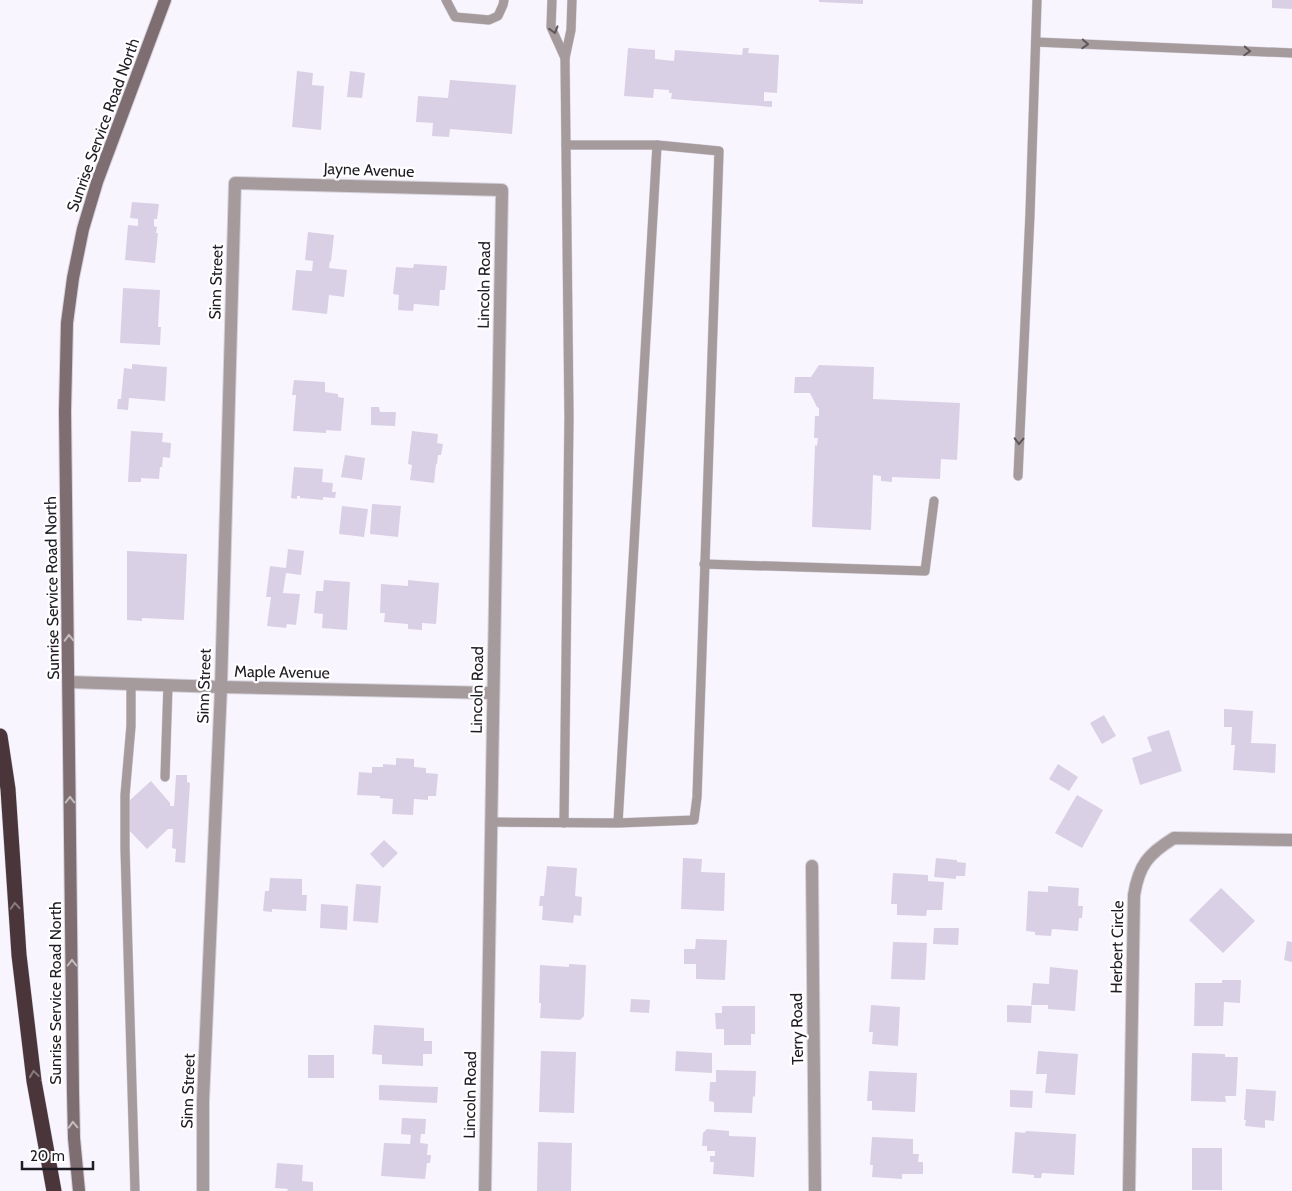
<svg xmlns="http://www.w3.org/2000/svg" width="1292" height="1191" viewBox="0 0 1292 1191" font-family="Cabin,sans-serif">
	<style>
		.building { fill: #dad0e5 }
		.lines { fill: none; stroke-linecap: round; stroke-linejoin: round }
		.lane-casing { stroke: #d6d2db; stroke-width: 10 }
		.street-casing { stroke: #d6d2db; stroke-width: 14 }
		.secondary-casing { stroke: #d6d2db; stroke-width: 14 }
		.highway-casing { stroke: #d6d2db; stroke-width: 16 }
		.lane { stroke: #a59a9c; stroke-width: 9 }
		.street { stroke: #a59a9c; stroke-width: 12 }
		.secondary { stroke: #7e6e71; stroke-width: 12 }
		.highway { stroke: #4a353a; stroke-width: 15 }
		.oneway { stroke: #5c555a }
		.oneway2 { stroke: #c5bebf }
		.oneway3 { stroke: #897c7f }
		.labels { text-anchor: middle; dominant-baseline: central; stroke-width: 4.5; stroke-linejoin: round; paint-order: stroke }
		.street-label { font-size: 16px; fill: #201c24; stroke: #fff }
	</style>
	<rect width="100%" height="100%" fill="#f9f5fe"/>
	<!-- building -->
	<g class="building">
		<path d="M819 0H863V4L819 2Z"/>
		<path d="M1272 0H1292V9L1272 8Z"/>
		<path d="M628 48 655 50V59L674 61 675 50 742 55 743 48H749L748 53 779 55 777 93 764 92V101H772V107L671 99 672 93H669V90L654 89 653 98 624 96Z"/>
		<path d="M297 71 313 73 312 85 324 86 321 130 292 127Z"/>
		<path d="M350 71 365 73 362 98 347 97Z"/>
		<path d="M450 80 516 85 512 134 450 129 449 137 432 136 433 123 416 122 418 96 448 98Z"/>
		<path d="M132 202 159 204 157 219H154V226L157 227 156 233H158L155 263 125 260 128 225 138 226V219L130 218Z"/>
		<path d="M308 232 334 235 331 262 330 261 329 268 347 270 344 297 329 295 327 314 292 310 296 270 312 271 313 261 305 260Z"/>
		<path d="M414 264 447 266 445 290H440L439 306 414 304 413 311 398 310 399 295 393 294 396 267 413 268Z"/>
		<path d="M123 288 160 290 158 327H161L160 345 120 343Z"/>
		<path d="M132 364 167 367 165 401 129 398 128 410 117 409 118 399H121L124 368 132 369Z"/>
		<path d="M819 365 874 367 873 399 960 403 957 460 941 459 940 479 892 477V482L881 481V476L873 475 871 530 812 527 815 445 817 446 818 438H814L815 416H819V408L817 407 810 393H794L795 377H811Z"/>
		<path d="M294 380 325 382V392L338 394V397L344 398 341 431 326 430V433L293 431 296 395H292Z"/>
		<path d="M371 407H379L380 412H396L395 426 371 425Z"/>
		<path d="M131 431 163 433 162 442 171 443 170 458 163 457 162 467H160L159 479 141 478V482H128Z"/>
		<path d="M412 431 438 434 437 443 443 444 441 455H438L437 464H436L434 483 410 480 412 465 408 464Z"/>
		<path d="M345 455 365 458 362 480 341 477Z"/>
		<path d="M294 467 323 469 322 482 333 483 332 492H336L335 498 323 497V500L300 498V496H297V499L291 498Z"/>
		<path d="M372 504 401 506 398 537 370 534Z"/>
		<path d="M342 506 368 509 364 537 339 534Z"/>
		<path d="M288 549 304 551 301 575 286 573 283 593 300 594 296 625 287 624 286 628 267 626 271 597H266L270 566 286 568Z"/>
		<path d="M127 551 187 554 184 620 142 618V621L127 620Z"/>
		<path d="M324 580 350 582 347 630 322 628 323 614 314 613 316 591H323Z"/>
		<path d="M408 580 439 583 436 624 422 623V630L408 629V624L384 622 385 613H380L381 584 408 586Z"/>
		<path d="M1224 709 1253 711 1251 743 1276 744 1275 773 1233 770 1235 745H1231L1232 727H1224Z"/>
		<path d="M1104 715 1116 736 1102 744 1090 723Z"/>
		<path d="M1169 730 1182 771 1140 785 1132 758 1152 751 1147 737Z"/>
		<path d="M396 758 414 759V767L426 768V773L438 774 436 796H428V800L414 799 413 815 392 814 393 799 380 798V796L357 795 359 772 372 773V767H383V764L396 765Z"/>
		<path d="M1058 764 1078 777 1069 791 1049 779Z"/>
		<path d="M176 775H187V782L190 783 185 863 175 862 176 849 172 848 173 829H168L147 849 127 828 129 801 151 781 170 803V806H174Z"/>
		<path d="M1077 795 1103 810 1082 848 1055 833Z"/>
		<path d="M384 840 398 853 383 868 370 854Z"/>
		<path d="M683 858 702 859 701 872 725 873 724 911 681 909Z"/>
		<path d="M936 858 957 860V862L966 863 965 876H956V879L934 877Z"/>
		<path d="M547 866 577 868 575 896 582 897 581 916 574 915 573 923 542 920 543 906H539L540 896H544Z"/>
		<path d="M893 873 928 875V881L944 882 942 910H927L926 916 897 915V904H891Z"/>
		<path d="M270 878 302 879V895H307L306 911 272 909V912L263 911 265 891H269Z"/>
		<path d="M356 884 381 886 378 923 353 921Z"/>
		<path d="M1048 886 1079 888 1078 906H1083L1082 918H1079L1078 931 1052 929 1051 936 1035 935V932L1026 931 1028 891 1048 892Z"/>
		<path d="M1221 888 1255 921 1223 953 1189 920Z"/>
		<path d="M321 904 348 906 347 930 320 928Z"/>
		<path d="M934 928H959L958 945 933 944Z"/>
		<path d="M696 939 727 940 725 980 696 979V964H684V949H695Z"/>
		<path d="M1287 941 1292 942V962L1284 960Z"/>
		<path d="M893 942 927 943 925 980 891 979Z"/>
		<path d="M569 964 586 965 584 1016 580 1020 540 1018 541 1003H539L540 965 569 967Z"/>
		<path d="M1050 967 1078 970 1075 1011 1048 1009V1005H1031L1033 983 1049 984Z"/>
		<path d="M1222 980H1241L1240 1003 1224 1002 1223 1026H1194L1195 983H1222Z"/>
		<path d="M631 999 650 1000 649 1013 630 1012Z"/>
		<path d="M871 1005 900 1007 898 1046 872 1044 873 1032H869Z"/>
		<path d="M1007 1005 1032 1006 1031 1023 1007 1022Z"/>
		<path d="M722 1006H755V1034H751V1045H724V1029H716L715 1013H722Z"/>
		<path d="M374 1025 424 1028V1041H432V1054H423V1066L382 1064V1055L372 1054Z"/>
		<path d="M541 1051 576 1052 574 1113 539 1112Z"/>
		<path d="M676 1051 712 1053V1073L675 1071Z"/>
		<path d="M1038 1051 1078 1054 1075 1095 1045 1093 1047 1074H1036Z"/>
		<path d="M1192 1053 1225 1054V1057H1238L1236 1096H1225L1226 1102 1191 1101Z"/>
		<rect x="308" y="1055" width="26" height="23"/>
		<path d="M716 1070 756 1071 755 1097 753 1096 752 1113 714 1112V1102L709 1101 710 1082H716Z"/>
		<path d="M869 1071 917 1073 915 1112 872 1110V1101H867Z"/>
		<path d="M379 1085 438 1087 437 1103 379 1100Z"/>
		<path d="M1246 1089 1276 1091 1274 1121 1265 1120V1128L1245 1126 1246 1120H1244Z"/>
		<path d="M1010 1090 1033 1091 1032 1108 1010 1107Z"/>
		<path d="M402 1118 426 1119 425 1134H421L420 1143 428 1144 427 1155H431L430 1163H427L425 1179 381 1176 384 1143 410 1144 411 1135 401 1134Z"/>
		<path d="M707 1129 729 1131V1136L756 1137 754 1177 713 1174 714 1162H710V1156H715V1151H707V1146H702L703 1133Z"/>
		<path d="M1026 1131 1076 1134 1074 1175 1042 1173 1041 1178H1034V1175L1012 1173 1015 1132 1025 1133Z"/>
		<path d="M872 1137 913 1139V1154H919L918 1162H923V1174H902V1179L872 1177 873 1165H870Z"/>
		<path d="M538 1142 572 1143 571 1191H537Z"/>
		<rect x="1192" y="1148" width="30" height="42"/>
		<path d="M277 1163 303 1165 302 1181 313 1182V1191H287L288 1189 275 1188Z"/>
	</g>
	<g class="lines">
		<defs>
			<g id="lane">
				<path d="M446 0 455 17 489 20 498 16 503 5 504 0"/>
				<path d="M552 0 551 27 565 58"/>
				<path d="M1036 42 1292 53"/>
				<path d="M566 145H657"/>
				<path d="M1018 476 1030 214 1037 0"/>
				<path d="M704 564 925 571 934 501"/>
				<path d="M131 683V726L125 795V848L135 1191"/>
				<path d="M165 777 168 685"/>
				<path d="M491 822 618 823 657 145 719 151 697 797 694 820 618 823"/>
				<path d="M564 823 569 417 565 58 571 30 572 0"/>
			</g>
			<g id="street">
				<path d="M69 682 221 687 493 693"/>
				<path d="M812 866 815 1191"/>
				<path d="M203 1191V1101L221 687 235 183 502 190 485 1191"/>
				<path d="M1129 1191 1134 895C1139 865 1148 854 1174 838L1292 840"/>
			</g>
			<path id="secondary" d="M79 1191 74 1138 73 1093 65 411 67 323 73 278 83 229 97 182 165 0"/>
			<path id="highway" d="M0 736 8 789 19 955 34 1081 54 1191"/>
		</defs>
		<!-- lane casing -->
		<use href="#lane" class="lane-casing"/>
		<!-- street casing -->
		<use href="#street" class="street-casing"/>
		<!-- secondary casing -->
		<use href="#secondary" class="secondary-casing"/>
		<!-- highway casing -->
		<use href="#highway" class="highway-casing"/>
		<!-- lane -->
		<use href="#lane" class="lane"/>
		<!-- street -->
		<use href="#street" class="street"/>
		<!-- secondary -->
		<use href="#secondary" class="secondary"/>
		<!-- highway -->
		<use href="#highway" class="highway"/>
	</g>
	<!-- one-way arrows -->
	<defs><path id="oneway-chevron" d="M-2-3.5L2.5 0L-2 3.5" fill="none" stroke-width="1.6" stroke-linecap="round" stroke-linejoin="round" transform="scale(1.25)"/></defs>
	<g class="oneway">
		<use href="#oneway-chevron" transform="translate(554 30) rotate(74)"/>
		<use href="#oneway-chevron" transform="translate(1085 44) rotate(3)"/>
		<use href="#oneway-chevron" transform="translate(1247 51) rotate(3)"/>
		<use href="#oneway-chevron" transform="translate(1019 441) rotate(92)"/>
	</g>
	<g class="oneway2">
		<use href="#oneway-chevron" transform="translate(69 638) rotate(-91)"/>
		<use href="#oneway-chevron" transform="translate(70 800) rotate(-90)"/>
		<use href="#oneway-chevron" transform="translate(72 963) rotate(-90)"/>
		<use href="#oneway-chevron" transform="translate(73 1125) rotate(-92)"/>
	</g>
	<g class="oneway3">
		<use href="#oneway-chevron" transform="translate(15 906) rotate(-94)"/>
		<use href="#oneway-chevron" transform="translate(34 1074) rotate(-98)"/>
	</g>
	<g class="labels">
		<!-- street labels -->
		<g class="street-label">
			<text transform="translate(103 125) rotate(-70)">Sunrise Service Road North</text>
			<text transform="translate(369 170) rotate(2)">Jayne Avenue</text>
			<text transform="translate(216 282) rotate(-88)">Sinn Street</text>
			<text transform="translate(484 285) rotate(-89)">Lincoln Road</text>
			<text transform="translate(52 588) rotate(-91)">Sunrise Service Road North</text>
			<text transform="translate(282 672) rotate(1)">Maple Avenue</text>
			<text transform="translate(204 686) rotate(-88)">Sinn Street</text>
			<text transform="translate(477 690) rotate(-89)">Lincoln Road</text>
			<text transform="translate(1117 947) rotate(-89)">Herbert Circle</text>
			<text transform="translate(55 993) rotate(-90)">Sunrise Service Road North</text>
			<text transform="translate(797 1029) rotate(-91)">Terry Road</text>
			<text transform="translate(188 1091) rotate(-88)">Sinn Street</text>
			<text transform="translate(470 1095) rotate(-89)">Lincoln Road</text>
		</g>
	</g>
	<!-- scale -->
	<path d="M22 1161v8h71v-8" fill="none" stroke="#201c24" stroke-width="2.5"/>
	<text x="30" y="1161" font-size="15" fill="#201c24" stroke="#ffffff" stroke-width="4" paint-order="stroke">20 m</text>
</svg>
